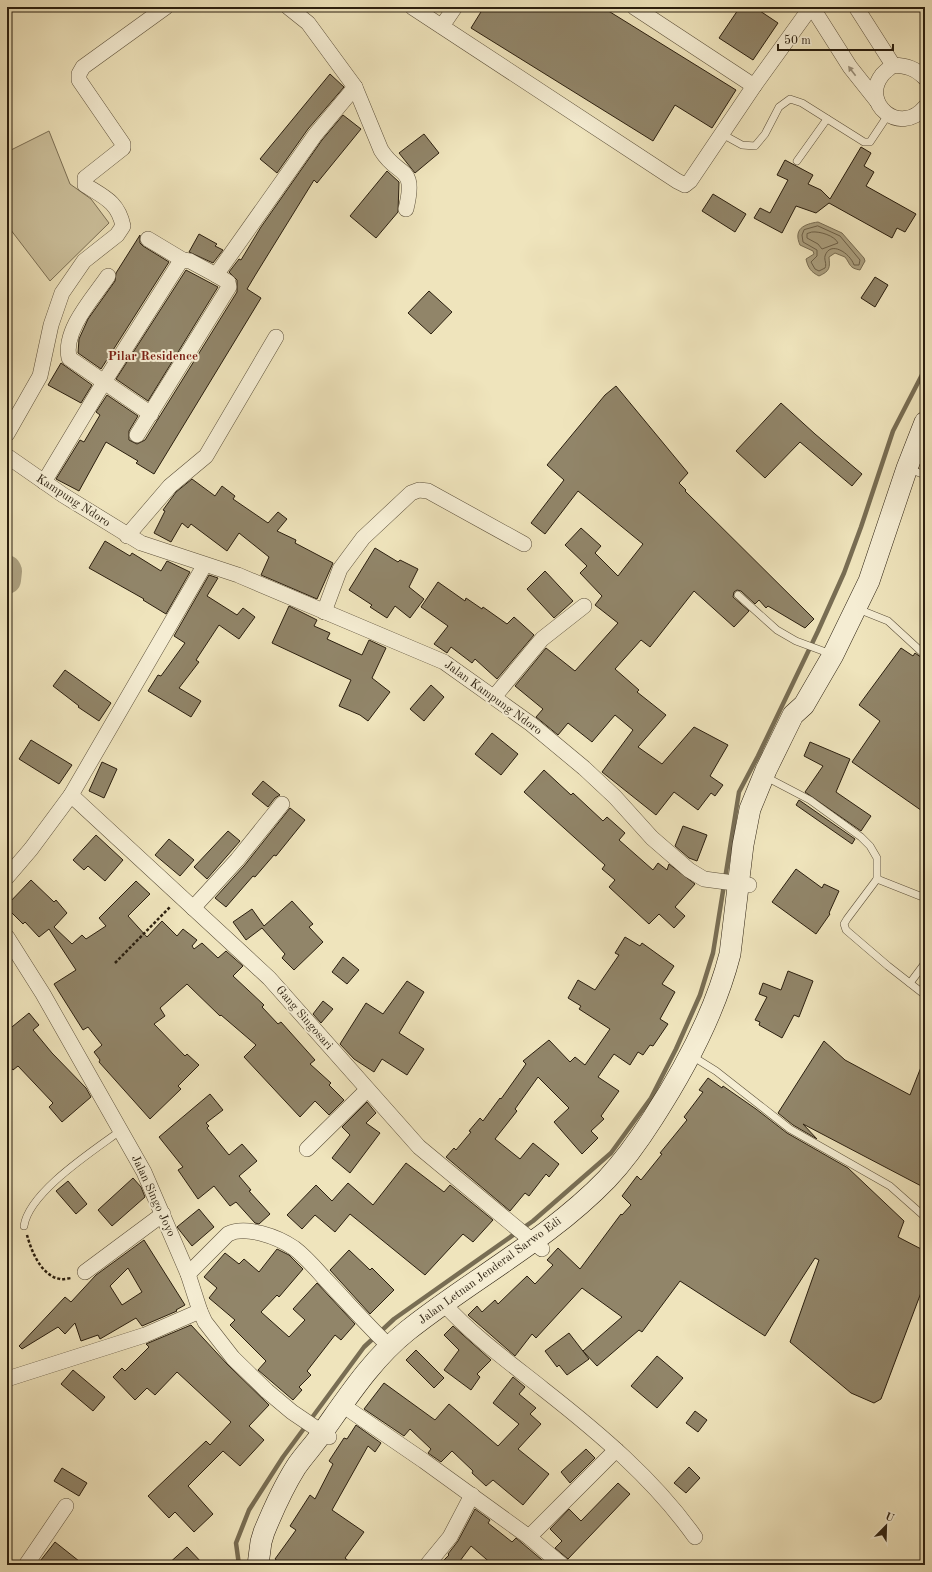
<svg xmlns="http://www.w3.org/2000/svg" width="932" height="1572" viewBox="0 0 932 1572" font-family="'Old Standard TT',serif">
	<style>
		.green { fill: #cec39f; stroke: #7c7157 }
		.water { fill: #aca181; stroke: #786d53 }
		.lines { fill: none; stroke-linecap: round; stroke-linejoin: round }
		.shore { stroke: #6c6048; stroke-width: 1 }
		.stream { stroke: #786d53; stroke-width: 4.5 }
		.river { stroke: #aca181; stroke-width: 28 }
		.building { fill: #918569; stroke: #2b1f0f; fill-rule: evenodd }
		.service-casing { stroke: #5c503a; stroke-width: 8 }
		.minor-casing { stroke: #5c503a; stroke-width: 16 }
		.secondary-casing { stroke: #2b1f0f; stroke-width: 22 }
		.path { stroke: #2b1f0f; stroke-width: 2.5; stroke-dasharray: 3 2; stroke-linecap: butt }
		.service { stroke: #f5edd3; stroke-width: 7 }
		.minor { stroke: #f5edd3; stroke-width: 15 }
		.secondary { stroke: #f5edd3; stroke-width: 21 }
		.oneway { fill: #9a907b }
		.labels { text-anchor: middle; dominant-baseline: central; stroke-width: 4; stroke-linejoin: round; paint-order: stroke }
		.street-label { font-size: 12px; fill: #2b1f0f; stroke: #f5edd3 }
		.neighbourhood-label { font-size: 13px; font-weight: bold; fill: #7a1f14; stroke: #f5edd3 }
	</style>
	<rect width="100%" height="100%" fill="#efe4bc"/>
	<filter id="stains"><feTurbulence type="fractalNoise" baseFrequency=".005" numOctaves="4"/><feColorMatrix values="0 0 0 0 .2 0 0 0 0 .09 0 0 0 0 .02 0 0 0 .5 -.17"/></filter>
	<radialGradient id="worn" r=".72"><stop offset=".6" stop-color="#630" stop-opacity="0"/><stop offset="1" stop-color="#630" stop-opacity=".3"/></radialGradient>
	<!-- green -->
	<path class="green" d="M49 131 70 184 91 199 109 223 50 281 7 225V152Z"/>
	<!-- water -->
	<path class="water" d="M818 222 842 233 864 258 865 261 860 270C849 268 851 265 845 257L835 253 829 257C830 268 830 271 819 276 811 272 808 268 806 259L814 254 813 251 800 245C793 229 804 224 818 222Z"/>
	<g class="lines">
		<!-- shore -->
		<g class="shore">
			<path d="M818 226 840 236 860 260 859 265H854C850 253 830 240 825 256 824 260 827 264 825 268L819 271 815 269 811 262 817 256V250L803 242 802 235 804 230Z"/>
			<path d="M812 232C820 231 835 236 838 243L822 249 818 244 807 238V234Z"/>
		</g>
		<!-- stream -->
		<path class="stream" d="M239 1565 236 1543 249 1510 283 1457 364 1347 394 1319 533 1221 611 1153 651 1098 676 1049 700 995 713 953 739 792 758 756 818 631 844 573 861 527 893 431 925 369"/>
		<!-- river -->
		<path class="river" d="M7 569 8 571 7 580"/>
	</g>
	<!-- building -->
	<g class="building">
		<path d="M484 7H602L736 90 712 128 675 105 653 141 471 28Z"/>
		<path d="M740 7H754L778 23 753 60 719 38Z"/>
		<path d="M330 74 344 87 308 129 277 173 260 159Z"/>
		<path d="M343 115 361 129 317 183 314 180 256 274 247 289 261 298 154 474 136 463 138 461 106 442 79 491 56 479 80 440 84 442 100 415 96 412 107 395 138 416 129 431V440L137 444 145 440 237 292V280L229 272 239 259 241 260 261 227 322 140Z"/>
		<path d="M424 134 439 153 415 173 399 153Z"/>
		<path d="M861 147 871 153 864 166 874 172 866 186 916 214 905 232 897 228 892 238 829 203 816 213 796 206 782 233 754 218 760 208 770 213 788 180 777 175 785 160 813 175 808 184 821 190 830 199Z"/>
		<path d="M387 171 399 182 398 212 376 238 350 216Z"/>
		<path d="M713 194 746 214 735 232 702 211Z"/>
		<path d="M199 234 217 244 215 246 223 250 213 263 189 252Z"/>
		<path d="M140 235V243L143 246 169 262 101 369 78 353 79 339 88 319 115 281 116 273Z"/>
		<path d="M186 270 218 287 148 401 116 379Z"/>
		<path d="M875 277 888 285 875 307 861 298Z"/>
		<path d="M429 291 452 312 431 334 408 313Z"/>
		<path d="M61 363 92 385 81 403 48 385Z"/>
		<path d="M616 386 688 473 679 483 686 490 685 491 814 619 805 628 768 606 766 608 759 600 755 604 741 591 737 590 734 592 733 597 749 611 734 627 694 591 650 647 641 640 615 669 639 690 637 692 666 715 638 747 662 764 694 727 728 745 710 776 723 785 715 796 711 793 698 810 674 792 656 815 602 772 633 730 615 715 592 742 568 723 558 735 536 717 543 709 515 686 546 648 575 671 618 623 595 605 602 596 580 573 587 566 565 545 581 528 601 546 595 553 618 576 643 544 578 491 545 534 531 523 564 480 547 465 605 395Z"/>
		<path d="M781 403 815 434 862 474 852 486 800 442 765 478 736 451Z"/>
		<path d="M192 479 215 496 222 486 235 496 233 499 268 523 278 512 287 519 277 531 296 540 295 543 333 563 317 599 261 575 269 557 239 533 227 551 191 524 188 528 182 523 171 542 154 533 165 511 163 510 176 492Z"/>
		<path d="M105 541 130 556 132 553 161 571 167 561 190 572 166 614 143 600 144 599 89 568Z"/>
		<path d="M375 548 398 562 400 560 418 569 409 587 424 599 410 618 395 606 387 618 370 607 372 605 349 590Z"/>
		<path d="M545 571 573 601 554 618 527 589Z"/>
		<path d="M209 575 218 578 207 596 237 615 243 608 255 617 239 639 219 625 196 660 199 662 179 688 201 701 191 717 148 691 158 675 161 676 185 643 174 636Z"/>
		<path d="M438 582 465 601 466 598 482 609 483 607 507 624 514 617 534 635 497 679 475 659 472 663 451 647 447 653 434 644 448 626 421 607Z"/>
		<path d="M289 606 317 620 314 626 330 633 327 639 362 655 369 640 386 648 372 678 390 692 368 721 360 715 339 706 351 680 272 643Z"/>
		<path d="M901 648 913 656 915 653 925 660V813L852 762 880 721 859 705Z"/>
		<path d="M65 670 111 703 99 721 78 707 79 706 53 686Z"/>
		<path d="M431 685 444 697 424 721 410 709Z"/>
		<path d="M492 733 518 754 501 775 475 754Z"/>
		<path d="M31 740 72 765 59 784 19 759Z"/>
		<path d="M810 742 850 759 836 792 871 816 861 831 805 792 823 766 804 756Z"/>
		<path d="M102 762 117 769 104 798 89 791Z"/>
		<path d="M544 770 571 795 573 793 603 821 607 817 625 833 619 840 653 870 658 863 667 870 669 864 695 884 675 907 685 916 674 928 659 914 649 924 609 887 615 880 602 869 605 865 524 792Z"/>
		<path d="M263 781 280 795 275 798 268 807 252 794Z"/>
		<path d="M799 800 855 839 852 844 796 805Z"/>
		<path d="M290 808 305 820 276 856 274 855 255 877 253 876 226 907 215 898 244 866Z"/>
		<path d="M683 826 707 835 697 861 689 858 675 846Z"/>
		<path d="M228 831 240 841 207 879 194 867Z"/>
		<path d="M96 835 123 860 105 881 88 866 84 870 73 860Z"/>
		<path d="M169 839 194 860 180 876 155 855Z"/>
		<path d="M796 869 822 888 824 884 839 891 829 913 830 914 816 934 772 902Z"/>
		<path d="M31 880 54 902 56 900 67 913 54 927 72 944 82 935 86 939 106 926 99 918 136 881 150 894 128 916 147 937 162 921 177 936 183 929 197 940 192 946 194 949 202 943 218 958 226 951 243 966 233 976 264 1005 262 1007 278 1024 281 1022 315 1060 310 1064 331 1083 329 1085 344 1100 329 1115 315 1101 300 1117 244 1057 256 1045 221 1015 220 1016 187 984 160 1008 165 1016 154 1024 185 1056 187 1054 199 1065 178 1086 181 1089 150 1119 99 1062 100 1060 94 1052 102 1045 88 1027 83 1030 54 984 76 970 49 929 39 937 25 922 23 924 7 908V905Z"/>
		<path d="M292 901 313 924 309 927 323 942 294 970 282 958 285 954 262 928 246 940 233 922 252 909 264 926Z"/>
		<path d="M625 937 640 946 642 943 674 966 662 984 675 992 660 1019 668 1024 653 1046 650 1045 643 1055 638 1052 630 1065 614 1054 598 1077 619 1091 601 1116 604 1119 591 1131 598 1138 582 1154 554 1122 569 1108 538 1077 515 1109 517 1111 495 1139 520 1159 533 1143 559 1164 549 1177 546 1174 529 1196 525 1193 510 1211 446 1157 454 1148 456 1150 471 1132 469 1131 480 1118 483 1121 500 1098 501 1099 526 1064 523 1061 549 1040 570 1062 575 1057 585 1065 610 1029 579 1009 581 1006 568 998 578 980 595 990 619 955 615 953Z"/>
		<path d="M343 957 359 970 347 984 332 972Z"/>
		<path d="M788 971 813 981 799 1017 794 1015 782 1038 759 1025 760 1022 755 1020 767 997 759 994 763 983 781 990Z"/>
		<path d="M407 981 424 992 399 1033 424 1049 407 1075 382 1059 374 1072 354 1059 340 1044 366 1003 383 1014Z"/>
		<path d="M323 1001 333 1009 321 1023 313 1014Z"/>
		<path d="M29 1013 39 1025 33 1030 52 1053 86 1088 91 1097 62 1122 49 1107 53 1103 18 1066 13 1070 7 1063V1031Z"/>
		<path d="M824 1041 845 1060 910 1095 925 1057V1188L803 1124 817 1139 793 1125 778 1113Z"/>
		<path d="M708 1078 722 1088 723 1086 756 1109 787 1133 848 1168 904 1221 898 1237 925 1251V1282L881 1399 874 1403 851 1393 790 1342 819 1260 815 1258 765 1336 680 1281 642 1332 639 1330 597 1366 583 1351 622 1317 582 1288 536 1338 532 1334 515 1356 468 1315 477 1306 482 1312 495 1300 498 1304 527 1276 535 1284 553 1265 547 1260 558 1248 580 1269 621 1214 622 1215 631 1205 622 1196 637 1176 641 1180 662 1154 660 1153 687 1120 684 1117 703 1092 699 1090Z"/>
		<path d="M210 1094 223 1110 206 1123 209 1126 207 1128 229 1155 242 1144 257 1161 239 1176 251 1190 249 1191 270 1214 259 1224 255 1223 236 1202 230 1206 214 1186 198 1199 178 1170 183 1167 159 1137Z"/>
		<path d="M367 1102 376 1113 366 1123 380 1133 350 1173 332 1158 350 1135 342 1127Z"/>
		<path d="M406 1163 444 1192 450 1185 493 1220 473 1242 463 1234 425 1275 350 1214 335 1232 315 1215 302 1229 287 1215 316 1185 332 1201 348 1183 373 1205Z"/>
		<path d="M133 1178 141 1187 145 1197 112 1226 98 1210Z"/>
		<path d="M68 1181 87 1204 76 1214 56 1191Z"/>
		<path d="M199 1209 214 1227 192 1246 177 1227Z"/>
		<path d="M144 1240 185 1305 176 1310 177 1311 142 1326 136 1318 100 1339 98 1335 81 1341 75 1323 65 1334 58 1327 22 1349 19 1346 65 1297 71 1302 96 1275ZM128 1268 142 1292 122 1305 110 1286Z"/>
		<path d="M277 1249 289 1255 303 1269 279 1297 277 1295 261 1312 289 1337 305 1320 293 1309 317 1283 355 1324 341 1340 335 1335 307 1371 311 1375 299 1387 302 1390 293 1400 258 1370 266 1361 230 1325 235 1320 209 1298 217 1288 204 1277 225 1253 239 1264 244 1259 259 1272Z"/>
		<path d="M349 1250 370 1270 372 1268 394 1290 370 1314 330 1270Z"/>
		<path d="M191 1325 227 1364 269 1405 249 1426 264 1440 240 1466 223 1451 188 1486 213 1514 194 1532 175 1512 169 1518 148 1496 206 1441 210 1445 231 1422 177 1372 155 1395 147 1388 135 1400 113 1377 122 1368 125 1371 149 1347 146 1344Z"/>
		<path d="M453 1326 491 1360 477 1374 480 1377 471 1390 444 1370 459 1350 444 1335Z"/>
		<path d="M569 1333 589 1359 567 1375 559 1365 557 1367 545 1351Z"/>
		<path d="M416 1350 444 1378 434 1388 406 1360Z"/>
		<path d="M657 1356 683 1378 657 1408 631 1386Z"/>
		<path d="M73 1370 105 1397 93 1411 61 1384Z"/>
		<path d="M513 1377 525 1387 519 1394 536 1408 530 1414 541 1424 518 1449 549 1474 523 1505 493 1480 486 1486 472 1473 473 1471 452 1451 441 1462 428 1453 431 1449 410 1429 404 1436 364 1409 384 1383 435 1420 449 1404 498 1446 519 1424 493 1403Z"/>
		<path d="M695 1411 707 1420 698 1432 686 1423Z"/>
		<path d="M356 1425 381 1443 375 1452 368 1446 332 1510 364 1532 345 1558 353 1565H283L275 1559 296 1530 290 1526 310 1495 315 1499 333 1464 329 1461 344 1438 347 1439Z"/>
		<path d="M586 1449 595 1458 570 1483 561 1472Z"/>
		<path d="M689 1467 700 1478 686 1493 674 1483Z"/>
		<path d="M62 1468 87 1483 79 1496 54 1481Z"/>
		<path d="M618 1483 630 1494 568 1559 555 1548 562 1541 550 1529 569 1509 581 1521Z"/>
		<path d="M475 1509 490 1520 488 1523 512 1542 516 1538 548 1565H493L471 1546 457 1565H439L449 1555 448 1554 458 1541Z"/>
		<path d="M55 1542 84 1565H37Z"/>
		<path d="M187 1547 204 1565H167Z"/>
	</g>
	<g class="lines">
		<defs>
			<g id="service">
				<path d="M722 134 742 145 755 146 765 134 779 107 790 99 802 103 864 142H870L888 115"/>
				<path d="M797 161 827 119"/>
				<path d="M909 469 925 475"/>
				<path d="M738 595 777 630 796 641 831 654"/>
				<path d="M858 609 888 621 925 655"/>
				<path d="M766 777 810 800 861 837 870 846 877 858V879L847 919 844 924 846 930 888 966 925 995"/>
				<path d="M877 879 925 898"/>
				<path d="M910 983 925 963"/>
				<path d="M692 1056 716 1071 790 1129 890 1186 925 1217"/>
				<path d="M24 1226C29 1192 93 1151 120 1131"/>
			</g>
			<g id="minor">
				<path d="M288 7 308 23 355 87 381 150C398 178 417 164 406 209"/>
				<path d="M412 7 677 181 685 185 690 181 754 86 811 7"/>
				<path d="M634 7 754 86"/>
				<path d="M812 7 850 67 877 101"/>
				<path d="M856 7 893 65"/>
				<path d="M442 26 455 7"/>
				<path d="M925 78C915 68 907 66 893 65 890 68 884 72 882 75 860 103 900 137 925 107"/>
				<path d="M148 239 183 260"/>
				<path d="M108 276C93 298 63 330 69 358L151 414"/>
				<path d="M7 434 40 376 51 325 62 293 84 261 117 235 123 226C118 202 104 197 85 185V178L123 148V144L79 80V74L83 67 166 7"/>
				<path d="M137 435 229 287 228 282 216 275 315 135 355 87"/>
				<path d="M7 456 63 495 141 543 238 575 444 662 531 724 584 768 615 797 652 838 689 870 704 879 749 885"/>
				<path d="M44 482 104 382 180 262 183 260 190 261 216 275"/>
				<path d="M127 536 170 486 206 456 276 337"/>
				<path d="M324 612 340 569 363 538 411 493 419 490 428 491 524 544"/>
				<path d="M494 697 542 639 584 606"/>
				<path d="M71 795 269 978 419 1147 542 1249"/>
				<path d="M7 877 31 849 71 795 204 566"/>
				<path d="M193 908 237 860 282 804"/>
				<path d="M7 937 43 994 144 1172 188 1274 200 1311 205 1322 233 1358 267 1391 292 1412 329 1437"/>
				<path d="M307 1149 367 1090"/>
				<path d="M85 1272 163 1214"/>
				<path d="M188 1274 228 1234C246 1225 278 1237 294 1248 306 1257 316 1269 326 1280 347 1302 367 1325 389 1346"/>
				<path d="M444 1304C473 1336 509 1362 543 1389 599 1433 654 1479 695 1537"/>
				<path d="M7 1379 145 1335 200 1311"/>
				<path d="M351 1411 424 1461 529 1537 562 1565"/>
				<path d="M529 1537 616 1450"/>
				<path d="M26 1565 66 1506"/>
				<path d="M427 1565 450 1537 472 1495"/>
			</g>
			<path id="secondary" d="M258 1565 261 1542 264 1532C273 1510 284 1486 296 1467 304 1455 314 1445 322 1433 347 1398 372 1359 407 1331 472 1279 548 1240 607 1179 624 1161 639 1140 653 1118 686 1067 715 1013 730 954L743 845 750 809 766 770 793 715 804 705 833 655 869 581 907 468 925 422"/>
		</defs>
		<!-- service casing -->
		<use href="#service" class="service-casing"/>
		<!-- minor casing -->
		<use href="#minor" class="minor-casing"/>
		<!-- secondary casing -->
		<use href="#secondary" class="secondary-casing"/>
		<!-- path -->
		<g class="path">
			<path d="M115 963 171 906"/>
			<path d="M27 1235C31 1250 41 1276 60 1279 63 1280 69 1278 72 1278"/>
		</g>
		<!-- service -->
		<use href="#service" class="service"/>
		<!-- minor -->
		<use href="#minor" class="minor"/>
		<!-- secondary -->
		<use href="#secondary" class="secondary"/>
	</g>
	<!-- one-way arrows -->
	<defs><path id="oneway-solid" d="M-6-.8H1V-3.2L6.5 0L1 3.2V.8H-6Z"/></defs>
	<use class="oneway" href="#oneway-solid" transform="translate(852 71) rotate(-127)"/>
	<g class="labels">
		<!-- street labels -->
		<g class="street-label">
			<text transform="translate(73 501) rotate(33)">Kampung Ndoro</text>
			<text transform="translate(493 698) rotate(36)">Jalan Kampung Ndoro</text>
			<text transform="translate(304 1018) rotate(49)">Gang Singosari</text>
			<text transform="translate(153 1196) rotate(65)">Jalan Singo Joyo</text>
			<text transform="translate(490 1271) rotate(-36)">Jalan Letnan Jenderal Sarwo Edi</text>
		</g>
		<!-- neighbourhood labels -->
		<g class="neighbourhood-label">
			<text x="153" y="356">Pilar Residence</text>
		</g>
	</g>
	<!-- margin -->
	<rect width="932" height="1572" fill="none" stroke="#efe4bc" stroke-width="24"/>
	<rect x="8" y="8" width="916" height="1556" fill="none" stroke="#2b1f0f" stroke-width="2"/>
	<rect x="12" y="12" width="908" height="1548" fill="none" stroke="#2b1f0f"/>
	<!-- north arrow -->
	<g transform="translate(886 1526) rotate(23)" stroke="#f5edd3" stroke-width="3" paint-order="stroke">
	<path d="M0-3L7 15L0 10L-7 15Z" fill="#2b1f0f"/>
	<text y="-6" font-size="11" font-weight="bold" text-anchor="middle" fill="#2b1f0f">U</text>
	</g>
	<!-- scale -->
	<path d="M778 44v6h115v-6" fill="none" stroke="#2b1f0f" stroke-width="2"/>
	<text x="784" y="44" font-size="12" fill="#2b1f0f" stroke="#f5edd3" stroke-width="3" paint-order="stroke">50 m</text>
	<rect width="100%" height="100%" filter="url(#stains)"/>
	<rect width="100%" height="100%" fill="url(#worn)"/>
</svg>
